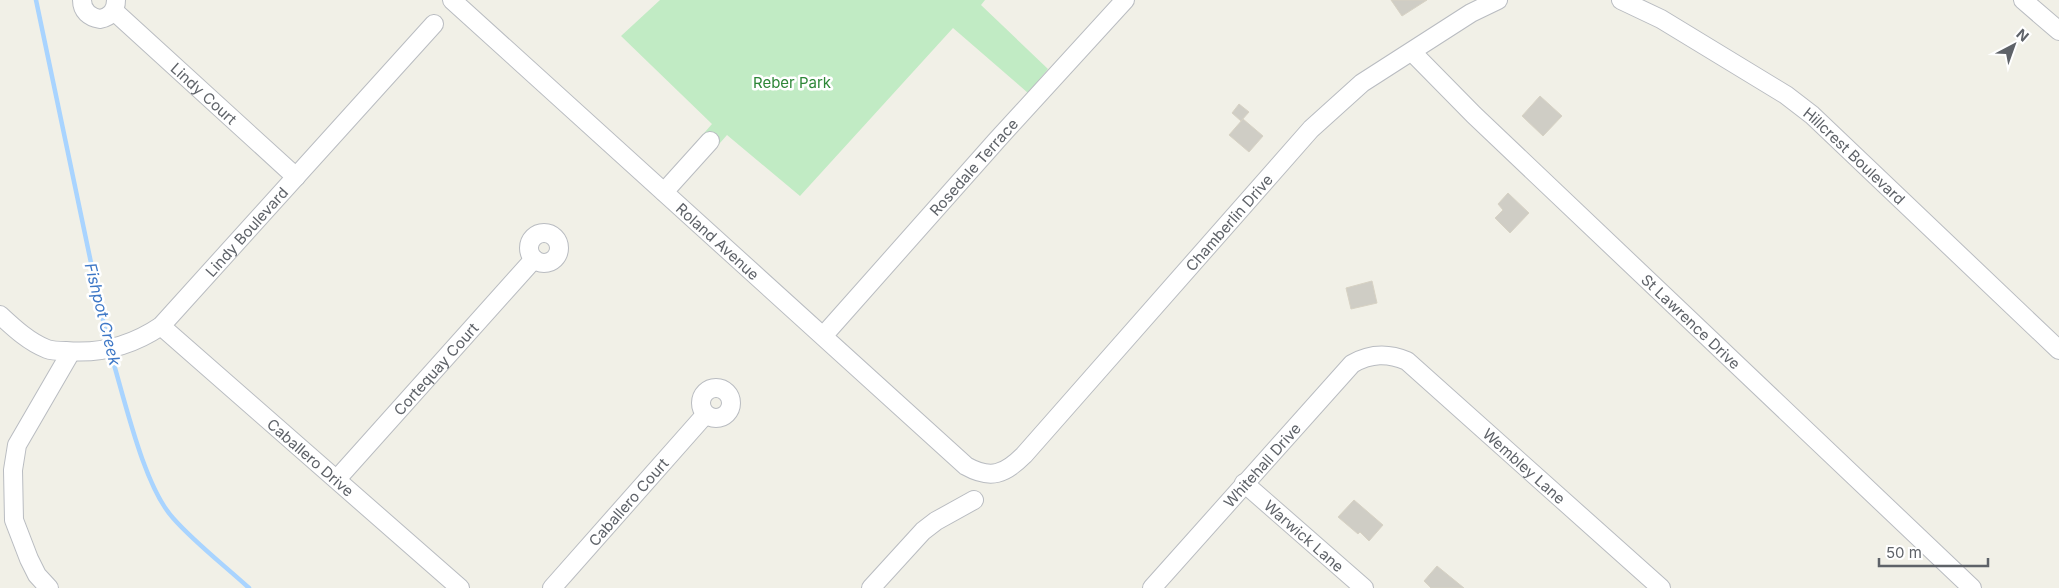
<svg xmlns="http://www.w3.org/2000/svg" width="2059" height="588" viewBox="0 0 2059 588" font-family="Inter,sans-serif">
	<style>
		.green { fill: #c1ebc4 }
		.lines { fill: none; stroke-linecap: round; stroke-linejoin: round }
		.stream { stroke: #a9d4ff; stroke-width: 4.5 }
		.building { fill: #cfcdc5; stroke: #d7d2c4 }
		.minor-casing { stroke: #b9bcc1; stroke-width: 20 }
		.minor { stroke: #fff; stroke-width: 18 }
		.labels { text-anchor: middle; dominant-baseline: central; stroke-width: 5; stroke-linejoin: round; paint-order: stroke }
		.park-label { font-size: 15px; fill: #2e8738; stroke: #fff }
		.street-label { font-size: 15px; fill: #5e6268; stroke: #fff }
		.water-label { font-size: 16px; font-style: italic; fill: #3d77c6; stroke: #fff }
	</style>
	<rect width="100%" height="100%" fill="#f1f0e7"/>
	<!-- green -->
	<path class="green" d="M660 0H985L981 5 1048 69 1028 93 953 28 800 196 727 135 705 160 691 148 712 124 621 36Z"/>
	<g class="lines">
		<!-- stream -->
		<g class="stream">
			<path d="M36 0 108 344"/>
			<path d="M110 351C124 396 143 485 173 518 194 542 225 566 249 588"/>
		</g>
	</g>
	<!-- building -->
	<g class="building">
		<path d="M1391 0H1427L1402 16Z"/>
		<path d="M1540 96 1562 116 1543 136 1522 116Z"/>
		<path d="M1239 104 1249 112 1241 121 1232 113Z"/>
		<path d="M1243 119 1263 136 1249 152 1229 135Z"/>
		<path d="M1508 193 1529 213 1510 233 1495 218 1503 210 1498 204Z"/>
		<path d="M1372 281 1377 303 1351 309 1346 288Z"/>
		<path d="M1354 500 1383 525 1369 541 1360 532 1358 534 1338 517Z"/>
		<path d="M1437 566 1464 588H1431L1424 581Z"/>
	</g>
	<g class="lines">
		<defs>
			<g id="minor">
				<path d="M82 0C82 11 89 17 100 19 110 17 116 11 116 0"/>
				<path id="s1" d="M452 0 966 466C991 480 1005 474 1024 455L1311 129 1362 83 1471 13 1498 0"/>
				<path id="s2" d="M1621 0 1661 19 1786 95 1812 115 2059 350"/>
				<path d="M2023 0 2059 31"/>
				<path id="s3" d="M114 11 296 177"/>
				<path id="s4" d="M1412 52 1474 115 1972 588"/>
				<path d="M664 192 710 141"/>
				<circle cx="544" cy="248" r="15"/>
				<path id="s5" d="M0 315C14 328 29 342 47 349 52 351 60 351 66 351 100 354 133 345 161 326L434 24"/>
				<path id="s6" d="M161 326 460 588"/>
				<path id="s7" d="M824 335 997 140 1125 0"/>
				<circle cx="716" cy="403" r="15"/>
				<path id="s8" d="M337 479 534 259"/>
				<path id="s9" d="M1244 483 1364 588"/>
				<path d="M49 588 37 575 29 559 14 520 13 470 17 445 71 352"/>
				<path id="s10" d="M552 588 705 415"/>
				<path d="M871 588 923 531 936 521 974 500"/>
				<path id="s11" d="M1152 588 1352 364C1371 353 1388 353 1407 361L1661 588"/>
			</g>
		</defs>
		<!-- minor casing -->
		<use href="#minor" class="minor-casing"/>
		<!-- minor -->
		<use href="#minor" class="minor"/>
	</g>
	<g class="labels">
		<!-- park labels -->
		<g class="park-label">
			<text x="792" y="82">Reber Park</text>
		</g>
		<!-- street labels -->
		<g class="street-label">
			<text stroke="none"><textPath href="#s3" startOffset="122">Lindy Court</textPath></text>
			<text stroke="none"><textPath href="#s2" startOffset="282">Hillcrest Boulevard</textPath></text>
			<text stroke="none"><textPath href="#s7" startOffset="225">Rosedale Terrace</textPath></text>
			<text stroke="none"><textPath href="#s1" startOffset="1069">Chamberlin Drive</textPath></text>
			<text stroke="none"><textPath href="#s5" startOffset="305">Lindy Boulevard</textPath></text>
			<text stroke="none"><textPath href="#s1" startOffset="359">Roland Avenue</textPath></text>
			<text stroke="none"><textPath href="#s4" startOffset="388">St Lawrence Drive</textPath></text>
			<text stroke="none"><textPath href="#s8" startOffset="148">Cortequay Court</textPath></text>
			<text stroke="none"><textPath href="#s6" startOffset="199">Caballero Drive</textPath></text>
			<text stroke="none"><textPath href="#s11" startOffset="165">Whitehall Drive</textPath></text>
			<text stroke="none"><textPath href="#s11" startOffset="515">Wembley Lane</textPath></text>
			<text stroke="none"><textPath href="#s10" startOffset="115">Caballero Court</textPath></text>
			<text stroke="none"><textPath href="#s9" startOffset="80">Warwick Lane</textPath></text>
		</g>
		<!-- water labels -->
		<g class="water-label">
			<text transform="translate(103 314) rotate(76)">Fishpot Creek</text>
		</g>
	</g>
	<!-- north arrow -->
	<g transform="translate(2014 45) rotate(41)" stroke="#ffffff" stroke-width="4" paint-order="stroke">
	<path d="M0-4L9 19L0 12L-9 19Z" fill="#5e6268"/>
	<text y="-8" font-size="14" font-weight="bold" text-anchor="middle" fill="#5e6268">N</text>
	</g>
	<!-- scale -->
	<path d="M1879 558v8h109v-8" fill="none" stroke="#5e6268" stroke-width="2.5"/>
	<text x="1886" y="558" font-size="15" fill="#5e6268" stroke="#ffffff" stroke-width="4" paint-order="stroke">50 m</text>
</svg>
